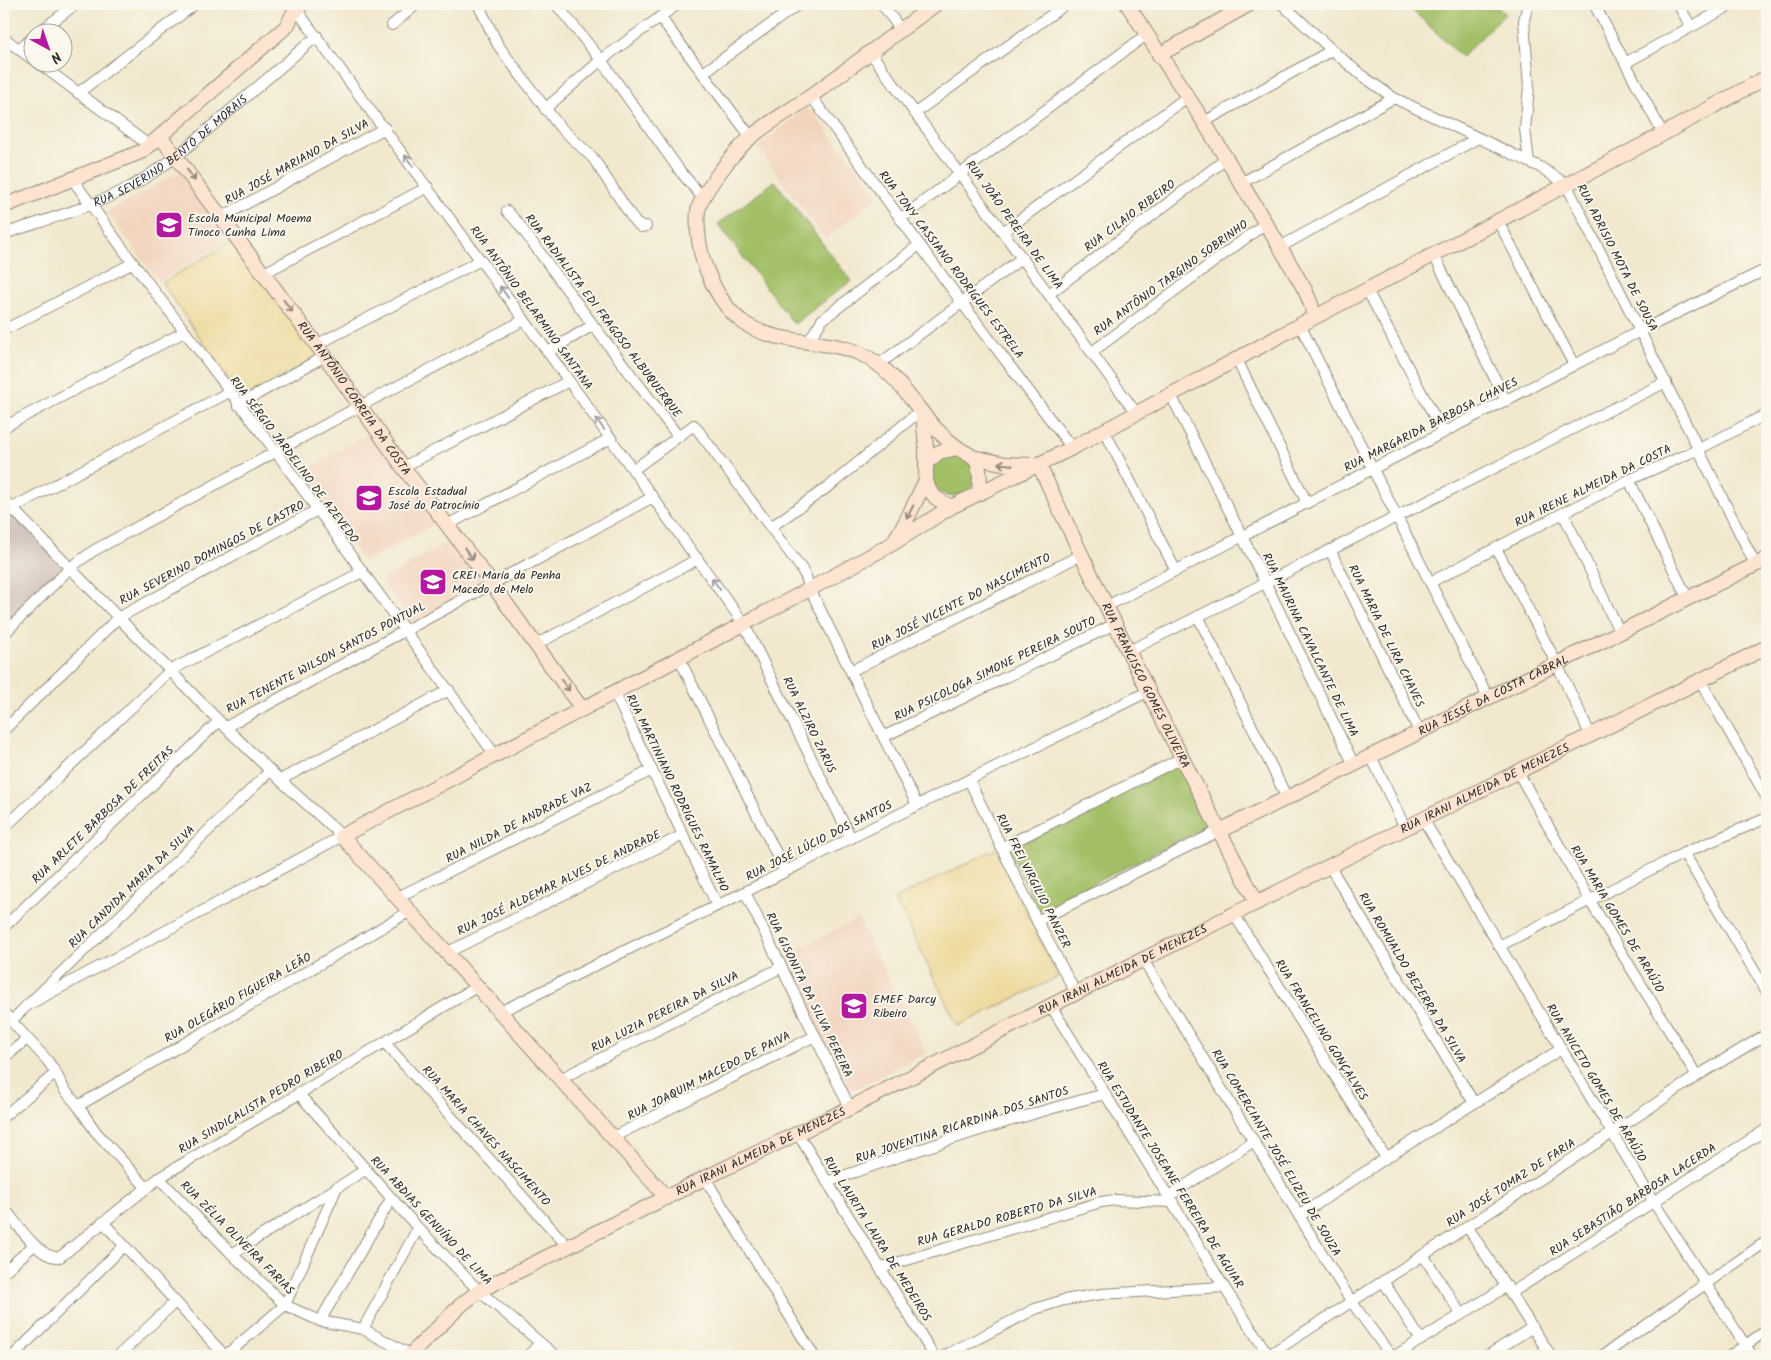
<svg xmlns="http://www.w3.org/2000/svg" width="1771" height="1360" viewBox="0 0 1771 1360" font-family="Kalam,sans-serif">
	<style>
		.built { fill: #f2d4be }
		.industrial { fill: #cfc0ba }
		.green { fill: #a2bf66; stroke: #667548 }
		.sand { fill: #eeda9e; stroke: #8c8264 }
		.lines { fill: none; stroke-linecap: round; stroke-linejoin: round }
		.street-casing { stroke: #8e8a7c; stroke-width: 12 }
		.secondary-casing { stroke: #8e8a7c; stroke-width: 16 }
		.street { stroke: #fff; stroke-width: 10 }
		.secondary { stroke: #fde4d0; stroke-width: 14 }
		.oneway { stroke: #a0a0a0 }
		.oneway2 { stroke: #94887e }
		.labels { text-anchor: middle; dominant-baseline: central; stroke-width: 4; stroke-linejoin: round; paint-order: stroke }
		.street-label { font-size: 12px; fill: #2b2b2b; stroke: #fbf7ec }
		.poi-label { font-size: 12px; fill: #2b2b2b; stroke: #fbf7ec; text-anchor: start }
	</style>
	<rect width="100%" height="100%" fill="#fbf7ec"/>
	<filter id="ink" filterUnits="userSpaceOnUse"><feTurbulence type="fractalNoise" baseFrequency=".02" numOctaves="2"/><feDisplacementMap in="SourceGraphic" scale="10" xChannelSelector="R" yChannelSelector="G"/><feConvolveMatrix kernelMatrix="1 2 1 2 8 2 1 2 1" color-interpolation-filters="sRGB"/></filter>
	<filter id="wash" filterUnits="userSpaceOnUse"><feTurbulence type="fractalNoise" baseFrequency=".0096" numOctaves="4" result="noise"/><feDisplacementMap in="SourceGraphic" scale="20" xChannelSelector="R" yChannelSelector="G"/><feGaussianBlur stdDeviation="1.12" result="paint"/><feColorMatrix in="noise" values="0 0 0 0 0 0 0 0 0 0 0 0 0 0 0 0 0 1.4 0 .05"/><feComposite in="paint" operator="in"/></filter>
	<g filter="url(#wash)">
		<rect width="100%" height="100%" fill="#f1e8ce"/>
		<!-- built -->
		<g class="built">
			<path d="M805 109 812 111 879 196 825 239 757 147Z"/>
			<path d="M181 171 230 239 159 282 107 212Z"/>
			<path d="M372 431 438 522 364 562 300 474Z"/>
			<path d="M454 539 486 584 412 623 381 580Z"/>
			<path d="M858 919 927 1053 849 1092 780 958Z"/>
		</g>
		<!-- industrial -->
		<path class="industrial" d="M4 503 64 565 4 624Z"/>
		<!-- green -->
		<g class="green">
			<path d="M1406 4H1494L1505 14 1462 57Z"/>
			<path d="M775 181 851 281 794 324 718 224Z"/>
			<path d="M946 451 971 460C972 466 975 474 974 480 971 499 940 500 932 484 930 480 931 473 930 468Z"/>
			<path d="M1180 764 1210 825 1039 911 1009 850Z"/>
		</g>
		<!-- sand -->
		<g class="sand">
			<path d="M234 240 321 356 242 399 162 283Z"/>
			<path d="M996 849 1058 977 958 1026 895 899Z"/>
		</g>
	</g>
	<g filter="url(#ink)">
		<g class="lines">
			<defs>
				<g id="street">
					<path d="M478 4 498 45 506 56 559 126 593 158 635 222 641 227 646 226"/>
					<path d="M556 4 601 60 680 171 703 198"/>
					<path d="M882 4 901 30"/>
					<path d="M1282 4 1332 50 1361 75 1394 98 1540 167 1566 184 1640 331 1756 566"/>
					<path d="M1528 4 1524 20 1529 87 1525 129 1529 162"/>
					<path d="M1594 4 1663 134"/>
					<path d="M1678 4 1691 27"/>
					<path d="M296 9 569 381 744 624 851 838"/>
					<path d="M660 17 751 137"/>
					<path d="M392 25 417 4"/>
					<path d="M39 32 76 4"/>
					<path d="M4 38 32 59"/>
					<path d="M19 49 32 38"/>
					<path d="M870 52 1137 414"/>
					<path d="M37 62 150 146"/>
					<path d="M1625 63 1733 4"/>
					<path d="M703 73 799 4"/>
					<path d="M78 93 195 4"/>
					<path d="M811 96 962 303 1072 448"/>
					<path d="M545 109 601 60 678 4"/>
					<path d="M915 113 1066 4"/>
					<path d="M1204 122 1332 50"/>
					<path d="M73 180 133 263 276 452 495 755"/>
					<path d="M1241 183 1394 98"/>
					<path d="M507 211 518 223 593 325 678 436"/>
					<path d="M222 217 385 128"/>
					<path d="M900 219 1146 35"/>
					<path d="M1498 221 1574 365"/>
					<path d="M1003 232 1187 97"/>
					<path id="s1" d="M4 234C45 220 89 208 128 188 145 179 161 167 177 156L317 36"/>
					<path d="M1280 247 1478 138"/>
					<path d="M1434 255 1506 401"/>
					<path d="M264 273 428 187"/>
					<path d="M1367 290 1443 433"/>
					<path d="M1049 294 1226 159"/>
					<path d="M1300 325 1489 699"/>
					<path d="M4 330 133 263"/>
					<path d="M808 342 822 320 919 245"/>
					<path d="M316 345 481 260"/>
					<path d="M548 352 593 325"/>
					<path d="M1092 352 1266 223"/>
					<path d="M1237 360 1307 503"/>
					<path d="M878 365 1022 258"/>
					<path d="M1171 395 1265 582 1354 765"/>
					<path d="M238 405 325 356"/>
					<path d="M4 427 184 332"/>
					<path d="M1104 430 1176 571"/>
					<path d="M403 467 569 381"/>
					<path d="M633 470 694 425 801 568 806 577 810 589 917 805"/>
					<path d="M1629 480 1688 599"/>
					<path d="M4 500 219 721 280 780 342 836 26 1006"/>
					<path d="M12 508 229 392"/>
					<path d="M1563 513 1620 633"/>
					<path d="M447 525 611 438"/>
					<path d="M771 527 832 484 920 411"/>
					<path d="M1496 548 1557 664 1591 736"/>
					<path d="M1330 550 1420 733"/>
					<path d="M1431 582 1563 513 1629 480 1699 449 1767 414"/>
					<path d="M1107 606 1640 331 1767 269"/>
					<path d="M1198 616 1287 798"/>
					<path d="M4 634 70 568 93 551 360 406 524 320"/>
					<path d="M535 645 698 559"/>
					<path d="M1129 651 1666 382"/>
					<path d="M679 658 785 871"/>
					<path d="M851 671 1081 555"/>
					<path d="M1701 682 1767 798"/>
					<path d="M614 692 717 905"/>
					<path d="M226 727C368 649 511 574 653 497"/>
					<path d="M4 730 118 618 317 510"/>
					<path d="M885 736 1115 624"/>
					<path d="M1371 756 1405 828"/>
					<path d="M1518 772 1590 901 1697 1076"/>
					<path d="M280 780 449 690"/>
					<path d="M969 780 1037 921 1076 993"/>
					<path d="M1423 819 1653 1201 1752 1356"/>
					<path d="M4 828 171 670 362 572"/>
					<path d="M1001 848 1182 758"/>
					<path d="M1684 853 1767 992"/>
					<path d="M1330 867 1474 1103"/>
					<path d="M745 892 850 1108"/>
					<path d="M398 897 652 770"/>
					<path d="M1234 914 1386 1158"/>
					<path d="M1037 921 1219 831"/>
					<path d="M4 927 219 721"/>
					<path d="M1499 946 1684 853 1767 818"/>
					<path d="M446 953 683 835"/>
					<path d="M1143 960 1351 1301 1391 1356"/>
					<path d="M1051 1006 1224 1287 1269 1356"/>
					<path d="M500 1012 745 892 851 838 1149 691"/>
					<path d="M4 1013 47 1060 56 1073 64 1089 78 1106 96 1132 146 1187"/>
					<path d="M11 1021 270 771"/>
					<path d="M385 1043 568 1247"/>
					<path d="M4 1058 27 1039"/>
					<path d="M560 1079 782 967"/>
					<path d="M298 1093 418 1228 479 1291 556 1356"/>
					<path d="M78 1106 410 911"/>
					<path d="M4 1116 56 1073"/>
					<path d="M798 1134 934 1356"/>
					<path d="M613 1137 815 1036"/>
					<path d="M159 1178 232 1254 285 1305 320 1321 363 1329 411 1355"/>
					<path d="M705 1178 814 1356"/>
					<path d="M827 1182C919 1149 1011 1118 1105 1094"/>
					<path d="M1169 1196 1254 1141"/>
					<path d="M4 1208C16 1222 40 1261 60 1257L159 1178 478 986"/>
					<path d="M1299 1216 1386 1158 1561 1049"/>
					<path d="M103 1222 225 1356"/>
					<path d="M1467 1226 1551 1356"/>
					<path d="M232 1254 365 1170"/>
					<path d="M1423 1255 1461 1314"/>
					<path d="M880 1268 1101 1202 1115 1200 1173 1202"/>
					<path d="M4 1272 34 1245"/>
					<path d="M1383 1281 1421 1340"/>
					<path d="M1511 1293 1767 1129"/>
					<path d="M320 1321 391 1199"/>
					<path d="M363 1329 418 1228"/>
					<path d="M1269 1355 1612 1133 1697 1076 1767 1034"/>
					<path d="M13 1356 124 1246"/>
					<path d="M118 1356 175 1302"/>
					<path d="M225 1356 285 1305 337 1187"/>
					<path d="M528 1356 540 1343"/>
					<path d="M944 1356 1035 1309 1064 1300 1101 1294 1224 1287"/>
					<path d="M1395 1356 1507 1286"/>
					<path d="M1487 1356 1533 1327"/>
					<path d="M1602 1356 1767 1241"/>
					<path d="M1730 1356 1767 1330"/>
				</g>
				<g id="secondary">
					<path d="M936 4C895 34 854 64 814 94 793 109 770 121 751 137 736 150 701 192 698 211 696 229 700 255 707 271 715 291 728 313 747 325 782 346 825 338 861 354 893 368 913 404 936 429 943 436 951 443 959 449 964 452 971 455 975 459 981 467 980 483 979 492"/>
					<path d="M1127 4 1204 122 1280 247 1305 290 1311 304 1314 317"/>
					<path d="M1159 55 1250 4"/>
					<path id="s2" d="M161 137 325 356 403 467 492 584 582 709"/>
					<path d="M4 206 143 151 287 26 293 14 302 4"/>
					<path d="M923 416 926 447V480L929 490 936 498 951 507"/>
					<path d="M972 457 1006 464 1033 465"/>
					<path d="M927 462 939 452 958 448"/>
					<path id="s3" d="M1039 465C1108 613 1181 759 1257 903"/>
					<path d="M894 541 906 521 926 480"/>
					<path id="s4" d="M1219 831 1287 798 1767 559"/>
					<path d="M667 1198 342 836 810 589 892 544 951 507 1072 448 1300 325 1663 134 1767 77"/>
					<path id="s5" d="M409 1356 461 1305 479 1291 705 1178 850 1108 1076 993 1767 647"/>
				</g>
			</defs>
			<!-- street casing -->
			<use href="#street" class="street-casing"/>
			<!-- secondary casing -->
			<use href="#secondary" class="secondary-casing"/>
			<!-- street -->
			<use href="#street" class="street"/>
			<!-- secondary -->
			<use href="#secondary" class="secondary"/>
		</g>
		<!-- one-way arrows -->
		<defs><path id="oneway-shaft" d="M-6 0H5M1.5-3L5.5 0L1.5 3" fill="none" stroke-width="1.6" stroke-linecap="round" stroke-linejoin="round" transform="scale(1.25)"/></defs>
		<g class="oneway">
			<use href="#oneway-shaft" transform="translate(409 161) rotate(-126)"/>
			<use href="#oneway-shaft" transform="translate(504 292) rotate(-126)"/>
			<use href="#oneway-shaft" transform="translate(600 424) rotate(-126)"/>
			<use href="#oneway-shaft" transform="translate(716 584) rotate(-126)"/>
		</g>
		<g class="oneway2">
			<use href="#oneway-shaft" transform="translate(191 175) rotate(54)"/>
			<use href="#oneway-shaft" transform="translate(288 306) rotate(54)"/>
			<use href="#oneway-shaft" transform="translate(1005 464) rotate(-173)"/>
			<use href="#oneway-shaft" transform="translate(910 512) rotate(117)"/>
			<use href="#oneway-shaft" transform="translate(469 554) rotate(52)"/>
			<use href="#oneway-shaft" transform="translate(565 685) rotate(53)"/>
		</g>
	</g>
	<!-- icons -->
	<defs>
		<symbol id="school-square" viewBox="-11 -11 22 22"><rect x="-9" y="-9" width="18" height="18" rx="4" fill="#b5179e" stroke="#fbf7ec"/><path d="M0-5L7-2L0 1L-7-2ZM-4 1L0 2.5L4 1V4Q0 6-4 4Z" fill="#fff"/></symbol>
	</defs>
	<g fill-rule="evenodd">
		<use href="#school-square" x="153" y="209" width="32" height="32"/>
		<use href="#school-square" x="353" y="482" width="32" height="32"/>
		<use href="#school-square" x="417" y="566" width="32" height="32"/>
		<use href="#school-square" x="838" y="990" width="32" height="32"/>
	</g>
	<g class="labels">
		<!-- street labels -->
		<g class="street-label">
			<text stroke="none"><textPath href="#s1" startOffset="188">RUA SEVERINO BENTO DE MORAIS</textPath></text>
			<text transform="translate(297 162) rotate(-29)">RUA JOSÉ MARIANO DA SILVA</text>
			<text transform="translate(1130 216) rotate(-37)">RUA CILAIO RIBEIRO</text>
			<text transform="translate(1014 225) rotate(54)">RUA JOÃO PEREIRA DE LIMA</text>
			<text transform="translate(1617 258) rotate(63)">RUA ADRISIO MOTA DE SOUSA</text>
			<text transform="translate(951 265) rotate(53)">RUA TONY CASSIANO RODRIGUES ESTRELA</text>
			<text transform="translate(1171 278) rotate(-36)">RUA ANTÔNIO TARGINO SOBRINHO</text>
			<text transform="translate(531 308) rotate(54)">RUA ANTÔNIO BELARMINO SANTANA</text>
			<text transform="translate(603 316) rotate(53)">RUA RADIALISTA EDI FRAGOSO ALBUQUERQUE</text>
			<text stroke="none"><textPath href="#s2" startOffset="325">RUA ANTÔNIO CORREIA DA COSTA</textPath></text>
			<text transform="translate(1431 425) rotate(-27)">RUA MARGARIDA BARBOSA CHAVES</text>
			<text transform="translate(294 460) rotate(53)">RUA SÉRGIO JARDELINO DE AZEVEDO</text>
			<text transform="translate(1593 486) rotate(-26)">RUA IRENE ALMEIDA DA COSTA</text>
			<text transform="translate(212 553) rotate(-28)">RUA SEVERINO DOMINGOS DE CASTRO</text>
			<text transform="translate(961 602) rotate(-27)">RUA JOSÉ VICENTE DO NASCIMENTO</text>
			<text transform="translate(1386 636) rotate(64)">RUA MARIA DE LIRA CHAVES</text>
			<text transform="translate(1310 645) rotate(64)">RUA MAURINA CAVALCANTE DE LIMA</text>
			<text transform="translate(326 658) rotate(-28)">RUA TENENTE WILSON SANTOS PONTUAL</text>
			<text transform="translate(995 669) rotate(-26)">RUA PSICOLOGA SIMONE PEREIRA SOUTO</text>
			<text stroke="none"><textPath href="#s3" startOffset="245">RUA FRANCISCO GOMES OLIVEIRA</textPath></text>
			<text stroke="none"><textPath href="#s4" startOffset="306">RUA JESSÉ DA COSTA CABRAL</textPath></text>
			<text transform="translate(809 725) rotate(64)">RUA ALZIRO ZARUS</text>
			<text stroke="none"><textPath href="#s5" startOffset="1220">RUA IRANI ALMEIDA DE MENEZES</textPath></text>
			<text transform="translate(677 793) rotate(64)">RUA MARTINIANO RODRIGUES RAMALHO</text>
			<text transform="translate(103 815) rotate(-44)">RUA ARLETE BARBOSA DE FREITAS</text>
			<text transform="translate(519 823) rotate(-27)">RUA NILDA DE ANDRADE VAZ</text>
			<text transform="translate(819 841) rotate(-27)">RUA JOSÉ LÚCIO DOS SANTOS</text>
			<text transform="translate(1033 881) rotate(63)">RUA FREI VIRGILIO PANZER</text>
			<text transform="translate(559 883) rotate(-26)">RUA JOSÉ ALDEMAR ALVES DE ANDRADE</text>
			<text transform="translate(132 887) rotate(-44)">RUA CANDIDA MARIA DA SILVA</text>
			<text transform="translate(1617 919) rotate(59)">RUA MARIA GOMES DE ARAÚJO</text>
			<text stroke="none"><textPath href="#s5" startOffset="815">RUA IRANI ALMEIDA DE MENEZES</textPath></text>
			<text transform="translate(1412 978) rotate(59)">RUA ROMUALDO BEZERRA DA SILVA</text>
			<text transform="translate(809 995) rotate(64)">RUA GISONITA DA SILVA PEREIRA</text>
			<text transform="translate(238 998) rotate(-30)">RUA OLEGÁRIO FIGUEIRA LEÃO</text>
			<text transform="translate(665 1012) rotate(-27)">RUA LUZIA PEREIRA DA SILVA</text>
			<text transform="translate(1321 1030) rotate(58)">RUA FRANCELINO GONÇALVES</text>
			<text transform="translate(709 1076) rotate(-27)">RUA JOAQUIM MACEDO DE PAIVA</text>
			<text transform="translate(1596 1083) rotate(59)">RUA ANICETO GOMES DE ARAÚJO</text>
			<text transform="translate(261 1102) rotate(-31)">RUA SINDICALISTA PEDRO RIBEIRO</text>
			<text transform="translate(962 1125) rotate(-18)">RUA JOVENTINA RICARDINA DOS SANTOS</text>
			<text transform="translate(486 1136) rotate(48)">RUA MARIA CHAVES NASCIMENTO</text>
			<text stroke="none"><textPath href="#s5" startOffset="410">RUA IRANI ALMEIDA DE MENEZES</textPath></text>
			<text transform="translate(1276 1153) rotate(59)">RUA COMERCIANTE JOSÉ ELIZEU DE SOUZA</text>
			<text transform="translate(1170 1175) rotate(58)">RUA ESTUDANTE JOSEANE FERREIRA DE AGUIAR</text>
			<text transform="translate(1511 1183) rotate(-33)">RUA JOSÉ TOMAZ DE FARIA</text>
			<text transform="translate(1633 1200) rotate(-33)">RUA SEBASTIÃO BARBOSA LACERDA</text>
			<text transform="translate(1007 1217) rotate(-16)">RUA GERALDO ROBERTO DA SILVA</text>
			<text transform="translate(431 1221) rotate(47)">RUA ABDIAS GENUÍNO DE LIMA</text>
			<text transform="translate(237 1238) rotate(45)">RUA ZÉLIA OLIVEIRA FARIAS</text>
			<text transform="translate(877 1239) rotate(58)">RUA LAURITA LAURA DE MEDEIROS</text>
		</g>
		<!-- poi labels -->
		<g class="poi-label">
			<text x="188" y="218">Escola Municipal Moema<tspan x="188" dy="14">Tinoco Cunha Lima</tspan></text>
			<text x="388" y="491">Escola Estadual<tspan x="388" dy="14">José do Patrocínio</tspan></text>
			<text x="452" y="575">CREI Maria da Penha<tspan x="452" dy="14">Macedo de Melo</tspan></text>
			<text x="873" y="999">EMEF Darcy<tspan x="873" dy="14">Ribeiro</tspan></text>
		</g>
	</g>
	<!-- margin -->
	<rect width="1771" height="1360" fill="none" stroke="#fbf7ec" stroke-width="20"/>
	<!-- north arrow -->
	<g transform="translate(48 48) rotate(140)"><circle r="24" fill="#fbf7ec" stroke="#a8a59f"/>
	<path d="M0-4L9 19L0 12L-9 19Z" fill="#b5179e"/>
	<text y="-8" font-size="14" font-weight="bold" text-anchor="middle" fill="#2b2b2b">N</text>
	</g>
</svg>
